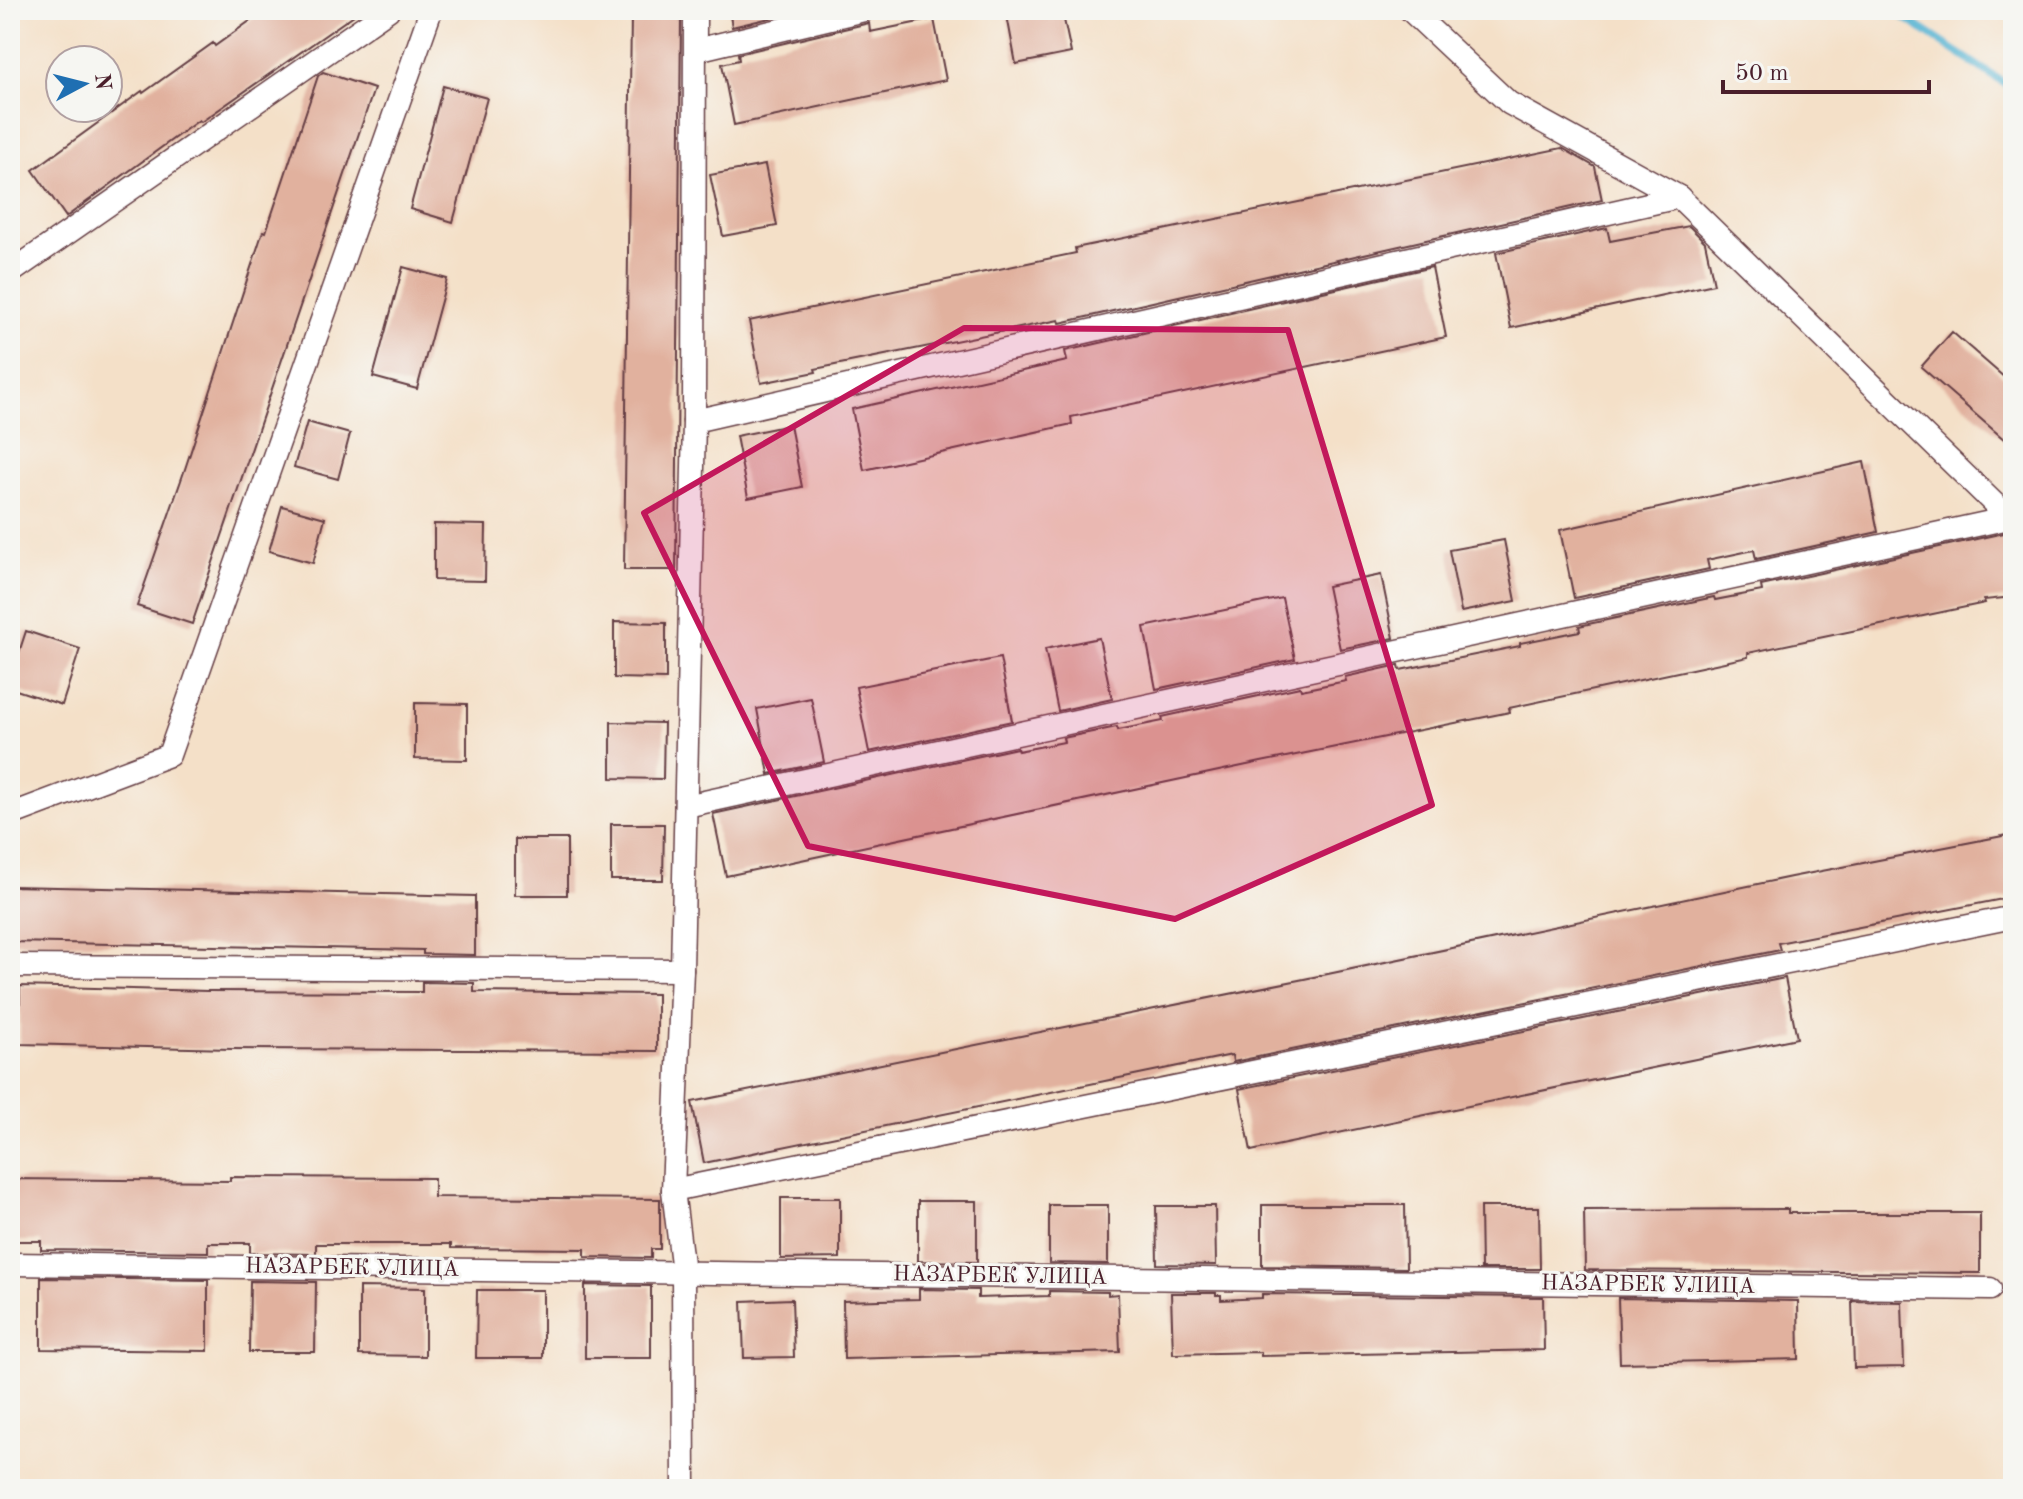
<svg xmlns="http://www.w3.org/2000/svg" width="2023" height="1499" viewBox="0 0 2023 1499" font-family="'Old Standard TT',serif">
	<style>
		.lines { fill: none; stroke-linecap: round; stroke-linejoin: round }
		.stream { stroke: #54b3d2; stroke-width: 8 }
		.building { fill: #e1b19e }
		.street-casing { stroke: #643c43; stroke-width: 25 }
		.street { stroke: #fff; stroke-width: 22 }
		.marked { fill: #c2185b; fill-opacity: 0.2; stroke: #c2185b; stroke-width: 6; stroke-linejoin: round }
		.labels { text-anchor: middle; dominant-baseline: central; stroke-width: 6; stroke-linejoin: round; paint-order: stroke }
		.street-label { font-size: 22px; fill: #4a1f2b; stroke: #f6f6f2 }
	</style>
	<rect width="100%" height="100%" fill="#f6f6f2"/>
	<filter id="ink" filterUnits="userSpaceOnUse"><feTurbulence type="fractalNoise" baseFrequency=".0125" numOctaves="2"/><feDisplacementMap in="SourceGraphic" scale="16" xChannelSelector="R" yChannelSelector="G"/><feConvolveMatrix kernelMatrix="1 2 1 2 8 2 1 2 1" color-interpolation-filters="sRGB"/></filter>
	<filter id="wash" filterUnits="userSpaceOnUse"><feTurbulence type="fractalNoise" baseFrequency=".006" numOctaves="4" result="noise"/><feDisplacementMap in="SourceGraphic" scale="32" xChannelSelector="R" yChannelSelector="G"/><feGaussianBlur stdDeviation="1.8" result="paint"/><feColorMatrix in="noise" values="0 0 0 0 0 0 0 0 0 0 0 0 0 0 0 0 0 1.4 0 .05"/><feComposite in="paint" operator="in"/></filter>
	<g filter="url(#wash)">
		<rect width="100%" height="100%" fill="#f4e0c8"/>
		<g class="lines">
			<!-- stream -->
			<path class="stream" d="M1893 10 2013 89"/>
		</g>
		<g id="blocks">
			<!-- building -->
			<g class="building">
				<path d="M265 10H361L201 122 199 120 66 217 33 170 142 91 143 93 213 43 215 46Z"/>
				<path d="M729 10H804L732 27Z"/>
				<path d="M1006 10H1062L1071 53 1016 64Z"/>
				<path d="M631 15H681L676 570H624Z"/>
				<path d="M934 19 946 80 734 125 722 64 739 60 738 54 869 23 870 32Z"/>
				<path d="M323 72 374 89 192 624 137 606 185 469 263 231 266 232 318 76Z"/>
				<path d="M443 86 487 98 453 222 410 209Z"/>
				<path d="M1562 148 1595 167 1602 200 1060 323 1059 320 815 369 816 372 761 383 749 321 1076 253 1075 248Z"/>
				<path d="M765 165 777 226 723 236 710 175Z"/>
				<path d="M1689 226 1705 242 1714 284 1511 328 1496 253 1607 228 1610 241Z"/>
				<path d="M403 267 447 279 417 389 373 377Z"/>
				<path d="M1432 267 1446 337 1071 417 1072 424 864 470 852 409 1067 361 1065 351Z"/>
				<path d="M1952 332 2013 385V447L1921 367Z"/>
				<path d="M307 422 350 434 338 479 294 467Z"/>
				<path d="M790 425 802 487 748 498 736 436Z"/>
				<path d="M1864 462 1878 532 1756 559 1754 550 1707 560 1709 569 1574 598 1560 530Z"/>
				<path d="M282 506 325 518 313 563 269 551Z"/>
				<path d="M434 524 486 525 485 581 434 580Z"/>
				<path d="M2013 531V597L1984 600 1985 603 1748 653V657L1509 708 1510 712 1261 762 726 876 713 814 1017 748 1018 751 1064 742 1063 738 1117 727 1118 730 1163 721 1162 717 1300 687 1301 690 1346 681 1345 677 1399 665 1400 670 1520 646V643L1580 631 1579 626 1714 597 1715 600 1762 591 1761 586Z"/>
				<path d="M1504 540 1516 601 1461 612 1449 550Z"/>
				<path d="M1381 575 1394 638 1340 649 1327 586Z"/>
				<path d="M1282 598 1295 659 1156 689 1144 627Z"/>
				<path d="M614 622 666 623V679L614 678Z"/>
				<path d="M26 631 80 649 62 705 10 688V680Z"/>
				<path d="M1099 638 1112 699 1058 711 1045 649Z"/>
				<path d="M1000 658 1012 721 869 752 856 687Z"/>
				<path d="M811 698 824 762 769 774 757 709Z"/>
				<path d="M415 703 467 704V760L415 759Z"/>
				<path d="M611 722 664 723 663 779 611 778Z"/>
				<path d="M611 824H664L663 880H611Z"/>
				<path d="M2013 834V897L1778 943 1780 950 1233 1062 1232 1055 704 1163 692 1102 1304 979 1791 877Z"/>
				<rect x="515" y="839" width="52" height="56"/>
				<path d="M10 886 475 896V955L423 954V950L10 942Z"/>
				<path d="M1785 978 1797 1038 1251 1151 1239 1089Z"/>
				<path d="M422 982 474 983V992L657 994V1051L232 1049 20 1044V986L207 991 422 992Z"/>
				<path d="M230 1177 434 1178V1197L660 1199V1249H651V1258L585 1257V1249L451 1248V1244H316V1254L250 1253V1243H208V1252L41 1250V1241H10V1179L230 1181Z"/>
				<path d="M781 1198H840V1258L781 1259Z"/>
				<path d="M918 1201H977V1262L918 1261Z"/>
				<path d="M1049 1205H1108V1264L1049 1263Z"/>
				<path d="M1262 1205H1405L1406 1268 1262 1266Z"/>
				<path d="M1156 1206H1215L1216 1265 1157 1264Z"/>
				<path d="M1480 1207H1539L1540 1269H1481Z"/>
				<path d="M1788 1209V1213H1980V1273L1585 1270 1584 1210Z"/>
				<path d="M41 1278 208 1280V1351L41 1349Z"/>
				<path d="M250 1281 316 1282 315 1352H249Z"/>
				<path d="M585 1285 651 1286V1358H585Z"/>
				<path d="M359 1287 425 1288V1356L359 1355Z"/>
				<path d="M919 1289 978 1290V1298L1049 1296V1291L1108 1292V1295L1118 1294 1120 1352 844 1359 843 1301 919 1299Z"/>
				<path d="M477 1290H543V1358H476Z"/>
				<path d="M1171 1293H1216V1295H1221V1300L1262 1298V1294L1543 1297 1544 1350 1261 1356V1352L1173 1354Z"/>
				<path d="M1618 1298 1798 1301 1799 1359 1620 1363Z"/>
				<path d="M792 1299 794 1357 744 1358 742 1301Z"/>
				<path d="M1852 1301 1902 1302 1904 1367 1854 1368Z"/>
			</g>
		</g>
	</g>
	<g filter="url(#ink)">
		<use href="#blocks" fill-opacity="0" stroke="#643c43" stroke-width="2"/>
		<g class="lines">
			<defs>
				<g id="street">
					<path d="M1410 10 1509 103 1679 197 2009 518"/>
					<path d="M696 50 864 10"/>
					<path d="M10 273 388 10"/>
					<path d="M694 421 1679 197"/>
					<path d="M686 806 2009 518"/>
					<path d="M10 815 169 755 431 10"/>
					<path d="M10 966 682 970"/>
					<path d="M673 1190 2013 917"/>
					<path d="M10 1264 1990 1289"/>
					<path d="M684 1489 683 1272 673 1190 682 970 694 421 695 10"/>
				</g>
			</defs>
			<!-- street casing -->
			<use href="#street" class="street-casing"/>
			<!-- street -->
			<use href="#street" class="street"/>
		</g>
	</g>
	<!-- marked area -->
	<path class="marked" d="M964 328 1288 330 1432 805 1175 919 808 846 644 513Z"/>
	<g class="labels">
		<!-- street labels -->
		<g class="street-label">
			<text transform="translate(352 1268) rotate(1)">НАЗАРБЕК УЛИЦА</text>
			<text transform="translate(1000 1276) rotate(1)">НАЗАРБЕК УЛИЦА</text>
			<text transform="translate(1648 1285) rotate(1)">НАЗАРБЕК УЛИЦА</text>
		</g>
	</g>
	<!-- margin -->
	<rect width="2023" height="1499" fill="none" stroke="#f6f6f2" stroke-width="40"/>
	<!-- north arrow -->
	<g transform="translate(84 84) rotate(83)"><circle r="38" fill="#f6f6f2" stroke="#b1a0a2" stroke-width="2"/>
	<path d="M0-6L14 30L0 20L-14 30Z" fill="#1f6fb2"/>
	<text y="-12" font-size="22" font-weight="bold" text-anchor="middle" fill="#4a1f2b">N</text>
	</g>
	<!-- scale -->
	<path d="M1723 80v12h206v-12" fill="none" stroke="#4a1f2b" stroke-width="4"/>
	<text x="1735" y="80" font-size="24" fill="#4a1f2b" stroke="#f6f6f2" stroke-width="6" paint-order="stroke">50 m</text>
</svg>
